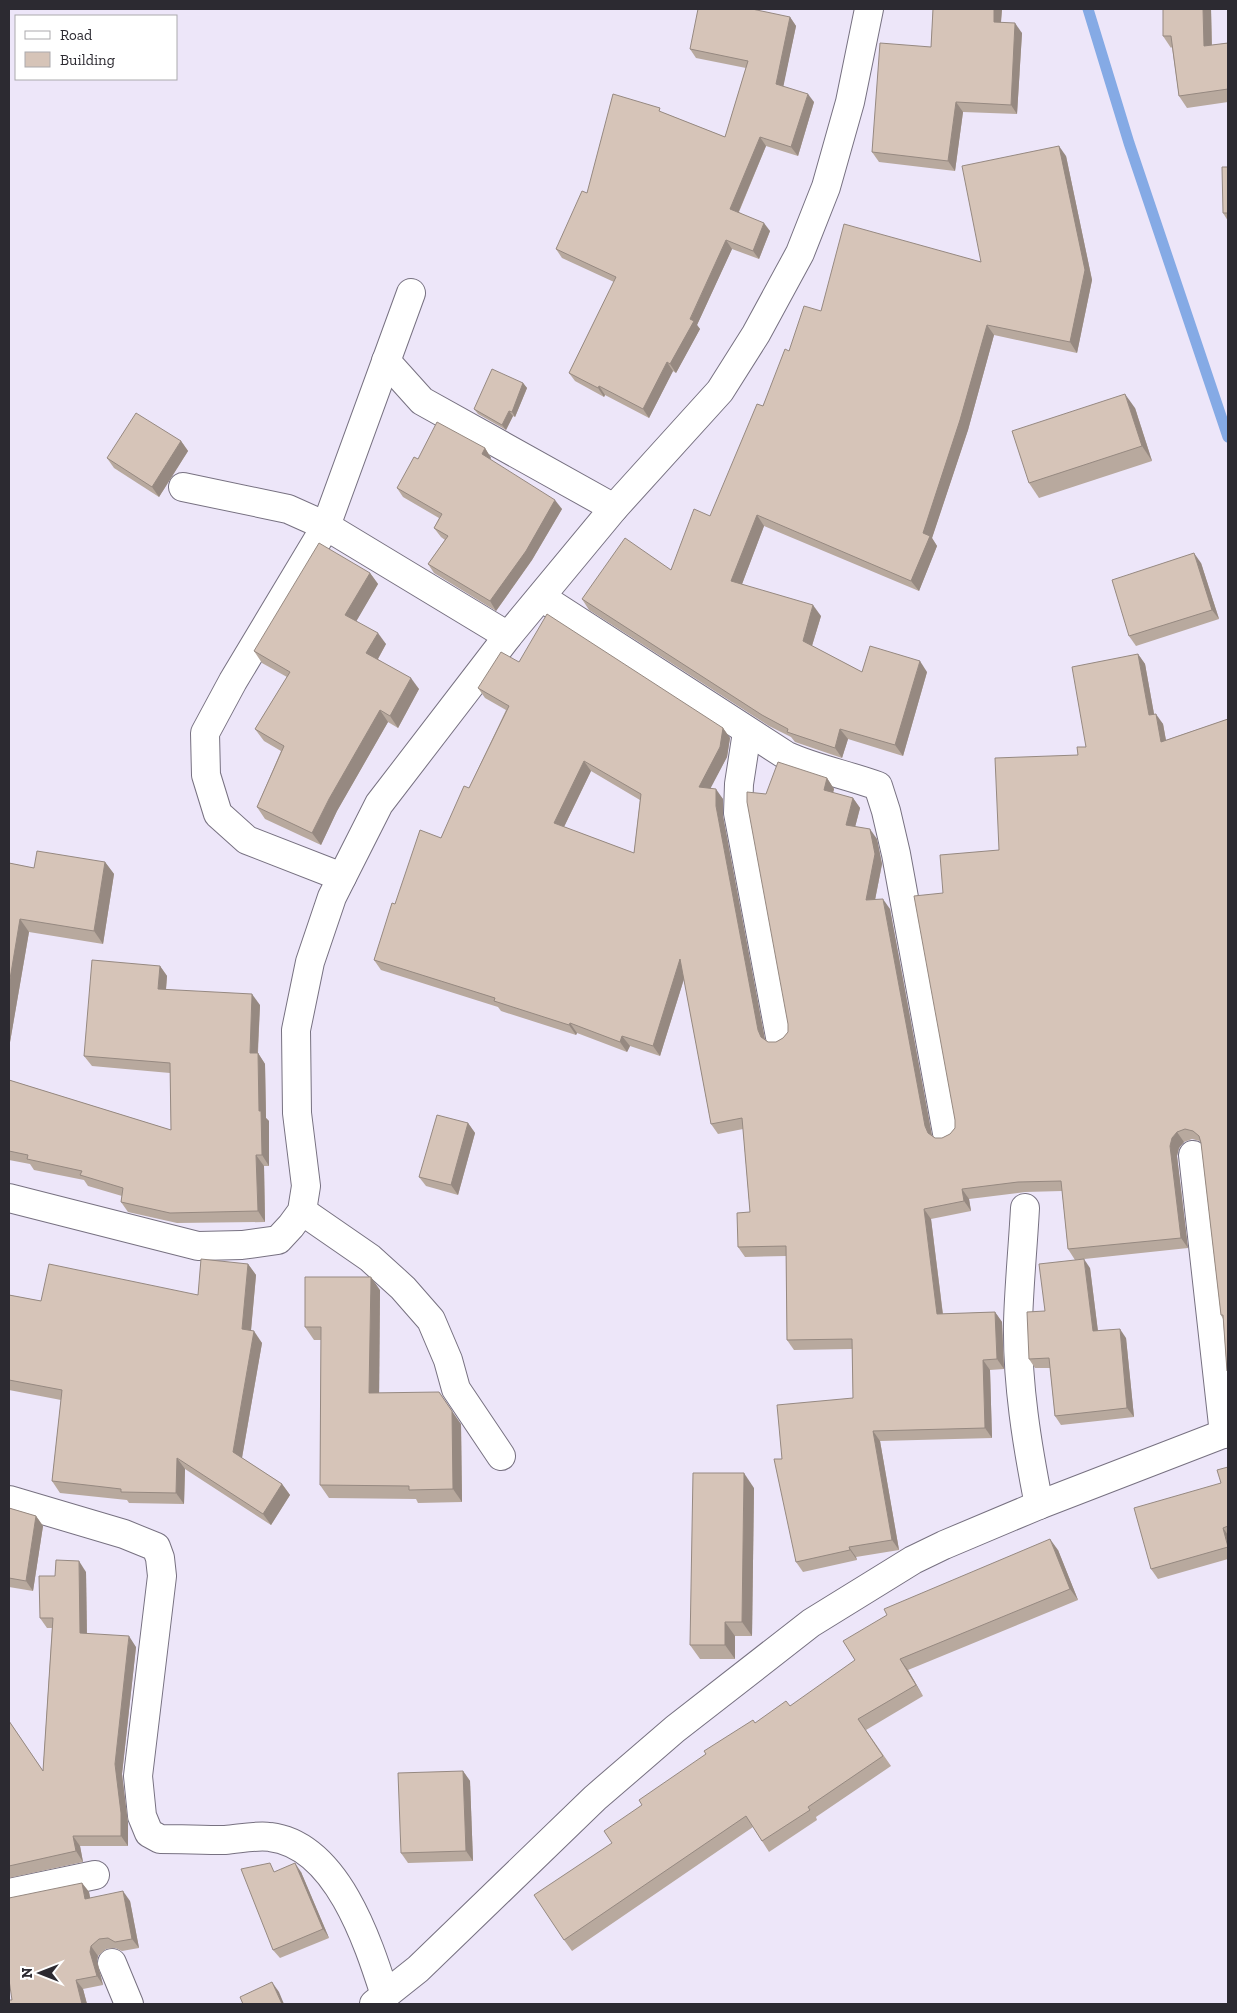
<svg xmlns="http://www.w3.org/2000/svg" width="1237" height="2013" viewBox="0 0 1237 2013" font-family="'Zilla Slab',serif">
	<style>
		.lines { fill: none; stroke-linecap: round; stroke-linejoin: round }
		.stream { stroke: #85aae5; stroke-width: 11 }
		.street-casing { stroke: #777181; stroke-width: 30 }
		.secondary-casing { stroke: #777181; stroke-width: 30 }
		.street { stroke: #fff; stroke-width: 28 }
		.secondary { stroke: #fff; stroke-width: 28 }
		.wall { fill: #b8a99e; fill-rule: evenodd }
		.shaded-wall { fill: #968981 }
		.building { fill: #d6c4b8; stroke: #968981; fill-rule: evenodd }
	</style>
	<rect width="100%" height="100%" fill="#ede6f9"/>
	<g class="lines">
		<!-- stream -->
		<path class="stream" d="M1088 9 1129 143 1228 437"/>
		<defs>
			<g id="street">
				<path d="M386 361 422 401 614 508"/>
				<path d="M183 487 288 509 326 526 508 636"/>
				<path d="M541 597 787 756C816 769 848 775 878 786L886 811 896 854 947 1133"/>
				<path d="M747 732 739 784 738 813 780 1037"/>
				<path d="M342 877 247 840 218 814 206 775 205 733 233 681 326 526 411 293"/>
				<path d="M1193 1155 1224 1434"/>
				<path d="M1025 1208C1023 1246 1019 1285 1018 1323 1017 1383 1027 1445 1039 1505"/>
				<path d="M302 1211 370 1258 403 1288 431 1320 448 1360 456 1389 501 1456"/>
				<path d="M9 1500 124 1534 156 1547 160 1558 162 1576 138 1776 142 1816 149 1833 160 1839C181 1839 203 1840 225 1840 239 1839 256 1835 270 1837 337 1845 368 1942 385 1995"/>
				<path d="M9 1893 95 1875"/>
				<path d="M112 1963 129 2004"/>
				<path d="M374 2004 418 1969 595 1798 675 1729 811 1623 913 1560 944 1545 1039 1505 1228 1432"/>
			</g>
			<path id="secondary" d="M9 1198 198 1246 242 1245 278 1240 291 1226 302 1211 306 1186 297 1113 296 1030 310 962 332 897 379 804 508 636 614 508 720 391 756 334 800 253 826 187 850 102 869 9"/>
		</defs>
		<!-- street casing -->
		<use href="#street" class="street-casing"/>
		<!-- secondary casing -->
		<use href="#secondary" class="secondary-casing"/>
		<!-- street -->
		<use href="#street" class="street"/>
		<!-- secondary -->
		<use href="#secondary" class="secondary"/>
	</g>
	<!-- wall -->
	<g class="wall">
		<path d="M933 9H1002L1001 23 1022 33 1017 114 963 112 955 171 879 162 872 152 931 47Z"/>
		<path d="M1163 9H1211L1212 45 1228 43V102L1187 108 1179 96 1172 47 1171 48 1163 36Z"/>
		<path d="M790 17 796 26 783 86 814 102 798 156 766 146 739 212 770 231 759 259 732 249 697 325 700 329 676 373 673 371 649 418 605 395 604 397 575 381 569 373 614 282 562 258 556 249 587 193 664 113 725 137 746 68 696 58 690 49Z"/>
		<path d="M1066 156 1092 280 1077 353 994 335 968 430 932 538 937 546 919 591 764 526 742 584 821 616 812 646 862 672H927L903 756 848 739 842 758 795 742 791 737 769 726 589 610 582 599 671 570 710 516 789 351 821 311 981 262Z"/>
		<path d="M1228 167V221L1223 213Z"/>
		<path d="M523 383 527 388 515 417 513 416 506 430 478 414 474 409Z"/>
		<path d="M1135 408 1152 461 1039 498 1029 483Z"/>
		<path d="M181 441 188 451 159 497 114 468 107 458Z"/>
		<path d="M485 448 491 458 490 459 562 509 532 560 496 611 434 573 428 564 445 540 441 537 434 528 439 518 403 497 397 488 418 459Z"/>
		<path d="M1201 563 1219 619 1136 646 1129 636Z"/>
		<path d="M370 573 378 584 356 621 386 644 378 659 419 689 398 728 388 722 337 811 321 845 265 819 257 807 281 751 264 741 255 729 287 677 262 663 254 651Z"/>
		<path d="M1138 654 1145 664 1154 714 1163 724 1166 740 1228 719V1373L1227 1371 1223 1319 1221 1315 1201 1142 1200 1141 1192 1139 1184 1142 1179 1148 1177 1156 1188 1248 1075 1260 1068 1249 1062 1191 1025 1192 969 1199 971 1211 931 1219 943 1314 995 1312 1002 1322 1004 1369 990 1370 992 1438 880 1441 899 1550 856 1557 857 1560 803 1572 796 1562 782 1459 853 1398 852 1349 794 1350 787 1340 786 1256 745 1257 738 1247 750 1212 743 1129 718 1134 711 1124 684 979 660 1056 630 1046 627 1052 577 1033 576 1035 501 1011 498 1007 381 970 374 960 395 904 441 838 469 788 506 710 485 698 478 688 519 662 723 728 730 738 727 757 710 788 723 799V816L765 1039 768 1042H776L783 1038 788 1032V1024L766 794 827 778 834 789 833 793 853 798 860 808 855 827 877 839 882 864 875 900 890 909 932 1135 935 1138H942L950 1134 955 1128V1120L943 893 999 850 1078 755 1086 747ZM591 771 640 800 634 853 564 827Z"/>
		<path d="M105 862 114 874 103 944 29 932 9 1048V863L34 868Z"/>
		<path d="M160 966 167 976 166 990 260 1005 258 1053 265 1064 266 1118 269 1121V1166H264L265 1222 177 1223 128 1212 121 1202 122 1196 88 1186 84 1180 34 1170 30 1164 9 1160V1080L171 1130 170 1073 92 1066 84 1056Z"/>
		<path d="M468 1123 475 1133 458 1195 426 1186 419 1177Z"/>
		<path d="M248 1264 256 1275 251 1331 262 1343 242 1458 282 1484 290 1495 271 1525 185 1469 184 1504 129 1503 127 1500 60 1493 52 1481 61 1400 9 1390V1295L41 1301 198 1295Z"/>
		<path d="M1090 1268 1098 1331 1126 1338 1134 1417 1061 1425 1055 1416 1050 1368H1035L1029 1359 1045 1311Z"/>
		<path d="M380 1290 379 1393 461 1424 462 1502 418 1503 416 1499 329 1498 320 1485 321 1340H314L305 1327Z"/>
		<path d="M1228 1467V1559L1158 1579 1151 1569 1221 1483Z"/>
		<path d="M754 1488 752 1636H735V1659H700L690 1645Z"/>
		<path d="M9 1508 36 1516 43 1526 33 1591 9 1587Z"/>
		<path d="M1058 1550 1078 1600 908 1670 923 1696 866 1730 891 1766 816 1817 817 1820 769 1852 753 1827 572 1951 564 1940 612 1843 642 1805 755 1723 790 1706Z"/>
		<path d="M86 1572 87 1634 136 1647 122 1774 128 1823V1846H80L83 1862 9 1878V1721L43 1771 52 1628H47L40 1618 55 1576Z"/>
		<path d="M463 1771 470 1781 473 1861 408 1863 401 1853Z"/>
		<path d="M276 1871 301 1872 329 1938 280 1958 273 1950Z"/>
		<path d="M82 1883 89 1892 90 1898 130 1901 139 1948 122 1951 115 1948 106 1949 98 1956 97 1961 103 1985 83 1989 87 2004H9Z"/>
	</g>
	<!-- shaded-wall -->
	<g class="shaded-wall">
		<path d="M994 9H1002L1000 32 994 22Z"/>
		<path d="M1203 9H1211L1212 58 1204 46Z"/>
		<path d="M790 17 796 26 782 93 776 84Z"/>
		<path d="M1015 23 1022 33 1017 114 1011 105Z"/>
		<path d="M808 94 814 102 798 156 791 147Z"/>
		<path d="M956 102 963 112 955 171 948 161Z"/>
		<path d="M760 137 766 146 736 218 730 209Z"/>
		<path d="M1059 146 1066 156 1092 280 1077 353 1070 342Z"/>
		<path d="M764 223 770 231 759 259 753 251Z"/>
		<path d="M726 240 732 249 697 325 700 329 676 373 670 364Z"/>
		<path d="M987 325 994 335 968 430 932 538 937 546 919 591 911 581 923 533Z"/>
		<path d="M667 362 673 371 649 418 643 409Z"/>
		<path d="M523 383 527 388 515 417 512 412Z"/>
		<path d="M599 386 605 395 604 397 598 388Z"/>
		<path d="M1125 394 1135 408 1152 461 1142 446Z"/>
		<path d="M509 411 513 416 506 430 502 425Z"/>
		<path d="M181 441 188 451 159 497 152 487Z"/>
		<path d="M485 448 491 458 488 463 482 454Z"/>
		<path d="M555 500 562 509 532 560 496 611 490 601Z"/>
		<path d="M757 515 764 526 739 592 731 581Z"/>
		<path d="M1194 553 1201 563 1219 619 1212 610Z"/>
		<path d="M370 573 378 584 353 627 345 615Z"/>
		<path d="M813 605 821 616 810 652 803 641Z"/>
		<path d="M378 633 386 644 375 664 366 653Z"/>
		<path d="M1138 654 1145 664 1156 725 1149 715Z"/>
		<path d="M920 661 927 672 903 756 895 745Z"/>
		<path d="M411 678 419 689 398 728 390 716Z"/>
		<path d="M380 710 388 722 337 811 321 845 312 833 329 799Z"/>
		<path d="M1156 714 1163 724 1168 752 1161 742Z"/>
		<path d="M723 728 730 738 727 757 706 797 699 787Z"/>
		<path d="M840 729 848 739 842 758 835 748Z"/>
		<path d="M584 761 591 771 561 833 554 823Z"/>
		<path d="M827 778 834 789 831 800 824 790Z"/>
		<path d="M716 789 723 799V816L765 1040 761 1037 758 1030 716 806Z"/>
		<path d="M853 798 860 808 853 835 846 825Z"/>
		<path d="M870 829 877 839 882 864 873 910 866 900Z"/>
		<path d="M105 862 114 874 103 944 94 931Z"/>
		<path d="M883 899 890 909 932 1136 928 1133 925 1126Z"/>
		<path d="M20 919 29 932 9 1048V985Z"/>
		<path d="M680 959 687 969 660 1056 653 1046Z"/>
		<path d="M160 966 167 976 165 1000 158 989Z"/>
		<path d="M252 994 260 1005 257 1064 250 1053Z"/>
		<path d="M570 1023 577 1033 576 1035 569 1025Z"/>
		<path d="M622 1036 630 1046 627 1052 620 1042Z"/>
		<path d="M258 1053 265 1064 266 1118 269 1121V1166L262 1155 259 1111Z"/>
		<path d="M468 1123 475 1133 458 1195 451 1185Z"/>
		<path d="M1177 1132 1184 1142 1179 1148 1177 1156 1188 1248 1181 1238 1170 1146 1172 1138Z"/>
		<path d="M256 1155 264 1166 265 1222 258 1211Z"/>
		<path d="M962 1189 969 1199 971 1211 964 1201Z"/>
		<path d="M924 1209 931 1219 944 1324 937 1314Z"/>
		<path d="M1084 1259 1090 1268 1099 1340 1093 1331Z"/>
		<path d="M248 1264 256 1275 250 1340 242 1329Z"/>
		<path d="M371 1277 380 1290 379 1406 369 1393Z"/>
		<path d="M995 1312 1002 1322 1004 1369 997 1359Z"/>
		<path d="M1120 1329 1126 1338 1134 1417 1127 1408Z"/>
		<path d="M254 1331 262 1343 241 1463 233 1452Z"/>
		<path d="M983 1360 990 1370 992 1438 985 1428Z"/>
		<path d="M439 1392 461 1424 462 1502 453 1489Z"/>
		<path d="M873 1431 880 1441 899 1550 892 1540Z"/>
		<path d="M177 1458 185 1469 184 1504 176 1493Z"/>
		<path d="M744 1473 754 1488 752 1636 742 1622Z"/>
		<path d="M282 1484 290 1495 271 1525 263 1514Z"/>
		<path d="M36 1516 43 1526 33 1591 26 1581Z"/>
		<path d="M1223 1528 1228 1535V1546Z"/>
		<path d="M1050 1539 1058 1550 1078 1600 1070 1589Z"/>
		<path d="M849 1547 856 1557 857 1560 850 1550Z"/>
		<path d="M79 1561 86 1572 87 1644 80 1633Z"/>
		<path d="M725 1622 735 1636V1659L725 1645Z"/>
		<path d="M129 1636 136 1647 122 1774 128 1823V1846L121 1836 115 1764Z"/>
		<path d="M900 1659 908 1670 923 1696 916 1685Z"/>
		<path d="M463 1771 470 1781 473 1861 466 1851Z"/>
		<path d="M73 1836 80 1846 83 1862 76 1851Z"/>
		<path d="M295 1863 301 1872 329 1938 323 1929Z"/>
		<path d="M82 1883 89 1892 92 1908 85 1899Z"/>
		<path d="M123 1891 130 1901 139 1948 132 1939Z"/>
		<path d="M91 1946 98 1956 97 1961 103 1985 97 1976 90 1952Z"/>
		<path d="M76 1980 83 1989 87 2004H82Z"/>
		<path d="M272 1982 279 1992 284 2004H282Z"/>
	</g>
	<!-- building -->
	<g class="building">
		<path d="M698 9H752L790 17 776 84 808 94 791 147 760 137 730 209 764 223 753 251 726 240 690 319 694 321 670 364 667 362 643 409 599 386 598 388 569 373 616 277 556 249 582 191 587 193 613 94 660 108 659 111 725 137 748 61 690 49Z"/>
		<path d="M933 9H994V22L1015 23 1011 105 956 102 948 161 872 152 880 43 931 47Z"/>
		<path d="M1163 9H1203L1204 46 1228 43V89L1179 96 1171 36H1163Z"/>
		<path d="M1059 146 1085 270 1070 342 987 325 960 420 923 533 930 536 911 581 757 515 731 581 813 605 803 641 862 672 870 646 920 661 895 745 840 729 835 748 787 732 788 729 762 715 582 599 625 538 671 570 694 509 710 516 757 404 763 406 785 349 789 351 804 306 821 311 844 224 981 262 962 166Z"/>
		<path d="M1222 167H1228V213H1223Z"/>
		<path d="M492 369 523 383 512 412 509 411 502 425 474 409Z"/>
		<path d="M1125 394 1142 446 1029 483 1012 431Z"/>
		<path d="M136 413 181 441 152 487 107 458Z"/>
		<path d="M437 422 485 448 482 454 555 500 526 551 490 601 428 564 448 536 434 528 442 514 397 488 414 457 418 459Z"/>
		<path d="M319 543 370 573 345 615 378 633 366 653 411 678 390 716 380 710 329 799 312 833 257 807 284 746 255 729 290 672 254 651Z"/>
		<path d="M1194 553 1212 610 1129 636 1112 580Z"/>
		<path d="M547 614 723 728 720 747 699 787 716 789V806L758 1030 761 1037 768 1042H776L783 1038 788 1032V1024L747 802V792L766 794 778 762 827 778 824 790 853 798 846 825 870 829 875 854 866 900 883 899 925 1126 928 1133 935 1138H942L950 1134 955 1128V1120L914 896 943 893 940 855 999 850 995 758 1078 755 1077 747H1086L1072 667 1138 654 1149 715 1156 714 1161 742 1228 719V1371H1227L1223 1315H1221L1201 1143 1199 1136 1193 1131 1185 1129 1177 1132 1172 1138 1170 1146 1181 1238 1068 1249 1061 1181 1018 1182 962 1189 964 1201 924 1209 937 1314 995 1312 997 1359 983 1360 985 1428 873 1431 892 1540 849 1547 850 1550 796 1562 774 1459H782L777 1405 853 1398 852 1339 787 1340 786 1246 738 1247 737 1213 750 1212 742 1118 711 1124 680 959 653 1046 622 1036 620 1042 570 1023 569 1025 494 1001 495 998 374 960 392 903 395 904 420 830 441 838 464 786 469 788 509 706 478 688 501 652 519 662ZM584 761 641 794 634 853 554 823Z"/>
		<path d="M37 851 105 862 94 931 20 919 9 985V863L34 868Z"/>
		<path d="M92 960 160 966 158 989 252 994 250 1053H258L259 1111H261L262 1155H256L258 1211 170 1213 121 1202 123 1188 80 1175 82 1171 27 1159 28 1155 9 1151V1080L171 1130 170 1063 84 1056Z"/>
		<path d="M437 1115 468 1123 451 1185 419 1177Z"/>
		<path d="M201 1259 248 1264 242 1329 254 1331 233 1452 282 1484 263 1514 177 1458 176 1493 121 1492V1489L52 1481 62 1390 9 1380V1295L41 1301 49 1264 198 1295Z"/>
		<path d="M1084 1259 1093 1331 1120 1329 1127 1408 1055 1416 1049 1358 1029 1359 1027 1312 1045 1311 1039 1264Z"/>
		<path d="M305 1277H371L369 1393 439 1392 452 1411 453 1489 409 1490V1486L320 1485 321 1327H305Z"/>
		<path d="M1228 1467V1526L1223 1528 1228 1547 1151 1569 1134 1508 1221 1483 1217 1470Z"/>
		<path d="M693 1473H744L742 1622H725V1645H690Z"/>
		<path d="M9 1508 36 1516 26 1581 9 1578Z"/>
		<path d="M1050 1539 1070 1589 900 1659 916 1685 858 1719 883 1756 808 1807 810 1810 762 1841 746 1816 564 1940 534 1895 612 1843 604 1831 642 1805 639 1800 706 1754 704 1751 753 1720 755 1723 786 1701 790 1706 855 1660 843 1641 887 1615 884 1609Z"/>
		<path d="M56 1560 79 1561 80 1633 129 1636 115 1764 121 1813V1836H73L76 1851 9 1866V1721L43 1771 53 1618H40L39 1576H55Z"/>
		<path d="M463 1771 466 1851 401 1853 398 1773Z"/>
		<path d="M270 1863 274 1872 295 1863 323 1929 273 1950 241 1869Z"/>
		<path d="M82 1883 85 1899 123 1891 132 1939 115 1942 108 1938 99 1939 91 1946 90 1952 97 1976 76 1980 82 2004H9V2000H12L9 1980V1898Z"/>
		<path d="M272 1982 282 2004H243L240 1997Z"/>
	</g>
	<!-- border -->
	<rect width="1237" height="2013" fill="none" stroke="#2c2a31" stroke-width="20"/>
	<!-- legend -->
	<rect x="15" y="15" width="162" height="65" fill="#ffffff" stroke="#abaaad"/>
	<rect x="25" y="31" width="25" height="8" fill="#ffffff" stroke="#abaaad"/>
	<text x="60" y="40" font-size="15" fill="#2c2a31">Road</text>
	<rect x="25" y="52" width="25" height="15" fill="#d6c4b8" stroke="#abaaad"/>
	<text x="60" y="65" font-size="15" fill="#2c2a31">Building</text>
	<!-- north arrow -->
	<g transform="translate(40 1973) rotate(270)" stroke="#ffffff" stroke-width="4" paint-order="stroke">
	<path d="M0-4L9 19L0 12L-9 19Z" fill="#2c2a31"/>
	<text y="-8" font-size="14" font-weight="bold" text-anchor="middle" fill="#2c2a31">N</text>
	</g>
</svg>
